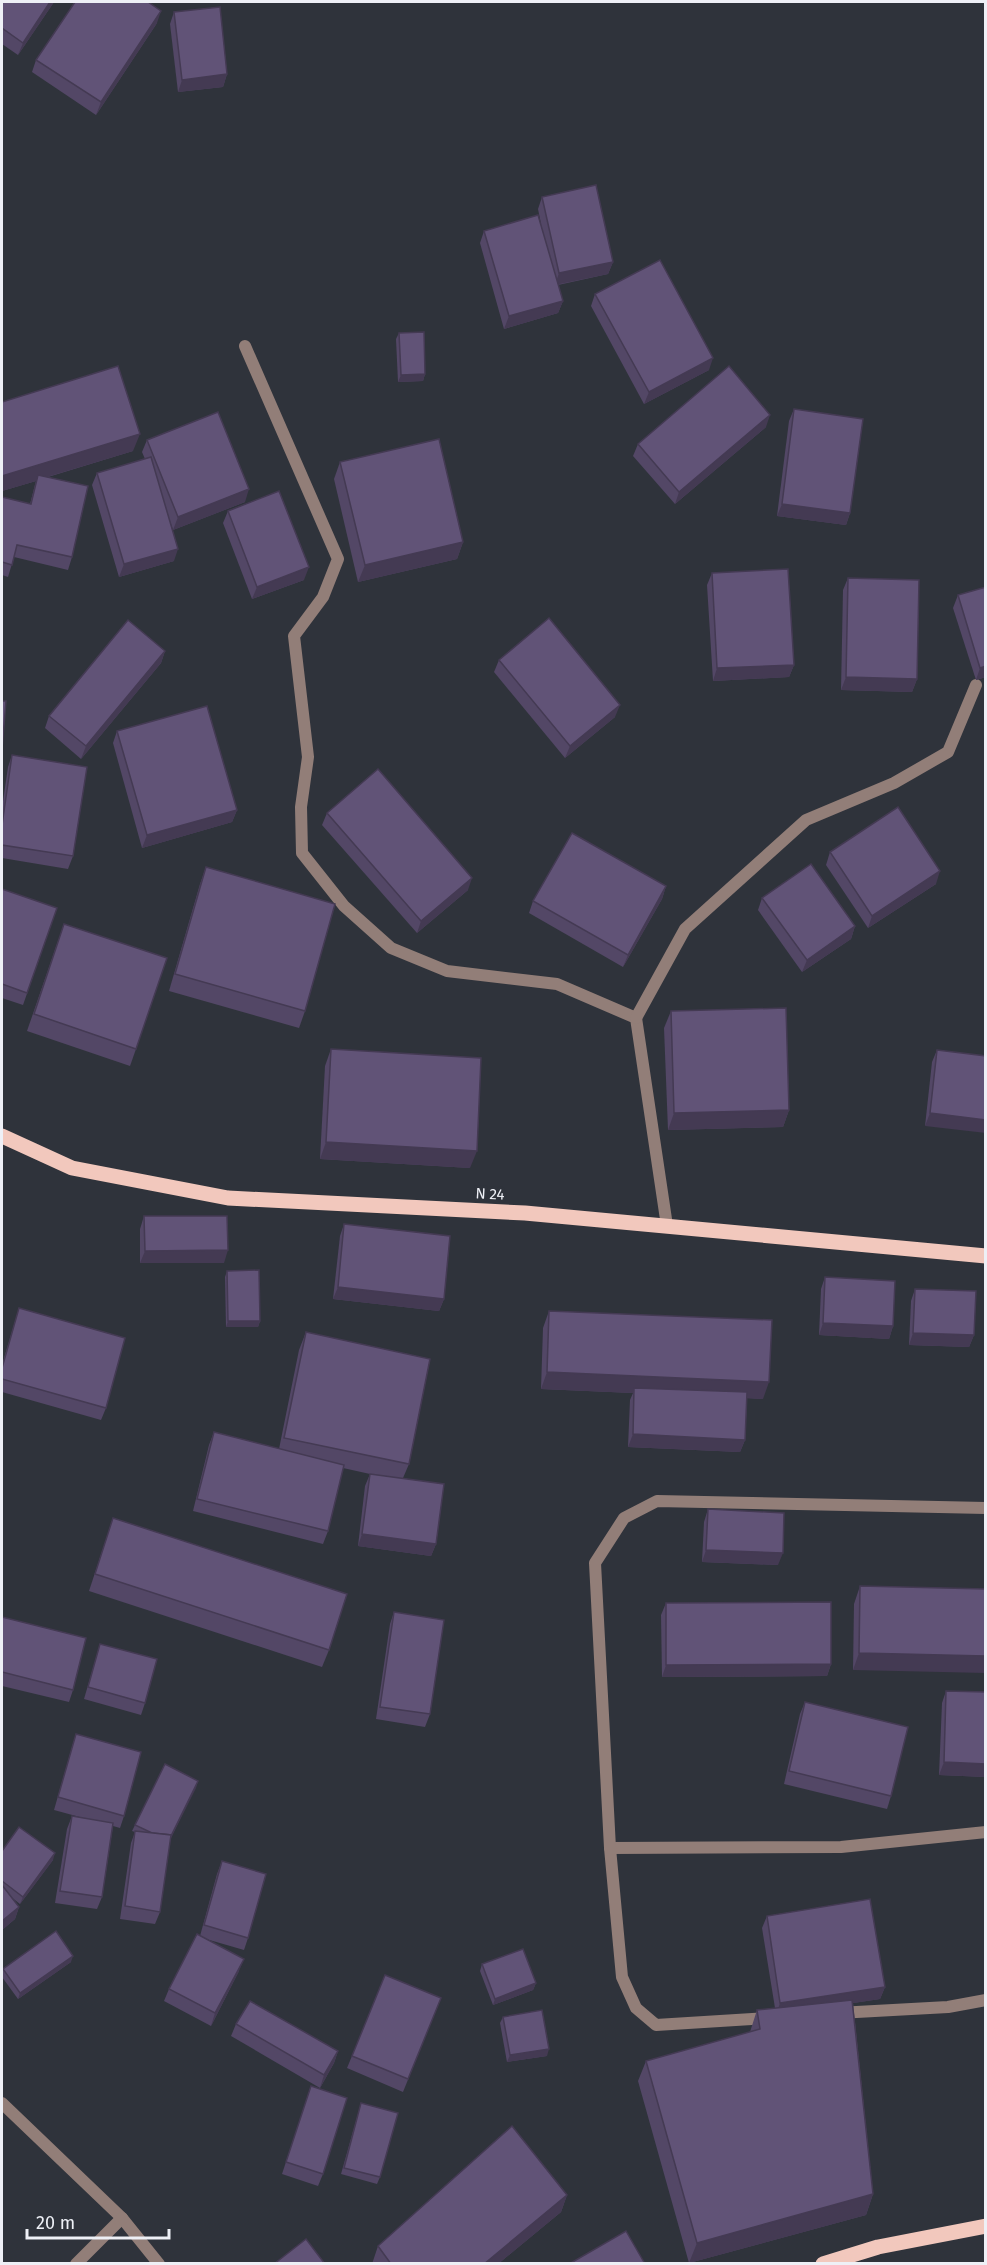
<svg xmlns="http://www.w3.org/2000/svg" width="987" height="2265" viewBox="0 0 987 2265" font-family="'Fira Sans',sans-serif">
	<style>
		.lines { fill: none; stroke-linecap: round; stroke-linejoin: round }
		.service { stroke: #927e78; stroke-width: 12 }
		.minor { stroke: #927e78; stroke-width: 12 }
		.primary { stroke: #f2c8bd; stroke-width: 15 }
		.wall { fill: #534766 }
		.shaded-wall { fill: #443a53 }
		.building { fill: #615377; stroke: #443a53; stroke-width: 1.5 }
		.labels { text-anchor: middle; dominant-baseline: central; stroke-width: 6; stroke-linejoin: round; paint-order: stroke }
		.street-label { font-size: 15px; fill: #eef0f6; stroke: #2f333b }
	</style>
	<rect width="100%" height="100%" fill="#2f333b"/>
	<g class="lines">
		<!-- service -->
		<g class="service">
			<path d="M610 1848 841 1847 986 1832"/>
			<path d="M838 2013 948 2007 986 2000"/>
			<path d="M769 2018 656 2025 636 2008 622 1977 610 1848 595 1563 624 1518 657 1501 986 1508"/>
		</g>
		<!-- minor -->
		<g class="minor">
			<path d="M245 346 338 559 323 597 294 636 308 757 301 807 302 853 344 906 391 948 447 971 557 984 636 1018 667 1226"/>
			<path d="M636 1018 685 929 806 820 894 783 948 752 976 685"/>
			<path d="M2 2103 122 2218 159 2264"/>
			<path d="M76 2264 122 2218"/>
		</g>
		<!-- primary -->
		<g class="primary">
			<path d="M2 1136 72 1168 228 1198 525 1213 986 1256"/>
			<path d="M823 2264 878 2247 986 2226"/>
		</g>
	</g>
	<!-- wall -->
	<g class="wall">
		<path d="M2 2H54L18 55 2 44Z"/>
		<path d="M174 12 227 74 223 87 178 92 170 24Z"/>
		<path d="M157 23 96 115 32 72 36 60Z"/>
		<path d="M542 197 613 262 608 274 558 285 563 301 558 313 504 329 480 243 484 231 541 224 538 209Z"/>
		<path d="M595 294 709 370 644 404 591 306Z"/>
		<path d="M399 333 425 374 423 381 398 382 396 339Z"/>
		<path d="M2 402 133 451 48 477 72 557 68 570 14 557 8 577 2 575V497L30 504 36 481 2 491Z"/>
		<path d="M794 409 850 513 846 525 777 516 789 421Z"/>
		<path d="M766 427 675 504 633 456 638 444Z"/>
		<path d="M147 440 245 502 173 530 170 521 174 561 119 577 92 485 97 473 145 459 142 452Z"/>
		<path d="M340 462 463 542 457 559 358 582 334 479Z"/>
		<path d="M228 511 304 580 252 599 223 523Z"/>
		<path d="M712 573 794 665 789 677 713 681 707 585Z"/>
		<path d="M848 578 917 679 912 692 841 690 843 590Z"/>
		<path d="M986 587V677L976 680 953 608 958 595Z"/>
		<path d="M165 651 161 663 81 759 45 728 49 716Z"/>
		<path d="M499 660 615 717 565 758 494 672Z"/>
		<path d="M117 731 237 810 232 822 142 848 113 743Z"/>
		<path d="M12 755 73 856 68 869 2 858V808L8 767Z"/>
		<path d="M327 813 468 890 417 933 322 825Z"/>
		<path d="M830 852 936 884 868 928 826 865Z"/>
		<path d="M206 867 305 1011 299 1028 169 991 200 884Z"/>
		<path d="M666 886 662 899 623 967 529 913 533 901Z"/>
		<path d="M2 889 57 908 23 1005 2 998Z"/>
		<path d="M762 898 855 926 851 939 802 972 758 910Z"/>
		<path d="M58 941 136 1049 130 1066 27 1031Z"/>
		<path d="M671 1011 789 1110 783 1127 668 1130 664 1028Z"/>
		<path d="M331 1049 470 1168 320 1159 325 1066Z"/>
		<path d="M937 1050 986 1056 925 1126 932 1062Z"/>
		<path d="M144 1216 224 1263H140V1229Z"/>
		<path d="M344 1224 444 1299 439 1311 333 1299 340 1236Z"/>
		<path d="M227 1271 260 1321 258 1327H226L225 1277Z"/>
		<path d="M825 1277 893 1326 889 1339 819 1335 821 1289Z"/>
		<path d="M915 1289 974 1335 969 1347 909 1345 911 1301Z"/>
		<path d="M19 1308 106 1408 101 1420 2 1392V1365Z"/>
		<path d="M549 1311 763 1399 747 1398 745 1440 740 1452 628 1447 630 1400 633 1393 541 1389 543 1328Z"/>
		<path d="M306 1332 409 1464 403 1478 436 1544 431 1556 358 1546 365 1486 370 1474 343 1468 328 1531 323 1544 193 1511 209 1445 214 1432 279 1449 299 1350Z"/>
		<path d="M708 1509 778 1565 702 1562 704 1522Z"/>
		<path d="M113 1518 329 1650 322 1667 89 1591Z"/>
		<path d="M860 1586 986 1589 853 1670 854 1604Z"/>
		<path d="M666 1603 831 1664 827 1676 662 1677 661 1615Z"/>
		<path d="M394 1612 430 1714 425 1727 376 1719 390 1624Z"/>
		<path d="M2 1617 73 1690 69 1702 2 1686Z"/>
		<path d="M100 1644 145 1703 141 1715 84 1699Z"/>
		<path d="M946 1691 986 1692V1777L939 1775 942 1703Z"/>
		<path d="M805 1702 891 1796 887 1809 784 1784 800 1714Z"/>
		<path d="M76 1734 124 1816 120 1828 113 1826 102 1897 97 1909 55 1903 67 1829 72 1816 87 1819 54 1810 72 1747Z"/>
		<path d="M198 1781 170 1840 160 1912 155 1924 120 1919 131 1843 135 1832 132 1831 135 1825Z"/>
		<path d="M2 1851 53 1860 20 1904 11 1897 19 1907 15 1919 2 1930Z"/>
		<path d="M222 1861 248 1938 244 1950 206 1939 239 1971 211 2026 164 2001 169 1989 200 1936 217 1874Z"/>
		<path d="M767 1916 885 1987 880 1999 853 2003 873 2194 866 2215 689 2263 638 2081 646 2061 750 2032 757 2010 775 2008 762 1928Z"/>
		<path d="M71 1962 18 1999 2 1977 3 1969Z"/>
		<path d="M482 1964 536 1983 533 1990 493 2005 480 1971Z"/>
		<path d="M441 1998 403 2092 347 2068 352 2056Z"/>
		<path d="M503 2017 547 2056 507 2062 500 2023Z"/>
		<path d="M236 2024 338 2051 334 2063 320 2088 231 2036Z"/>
		<path d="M311 2086 323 2174 318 2186 282 2174Z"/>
		<path d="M361 2103 380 2177 377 2184 341 2174Z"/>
		<path d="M567 2195 561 2212 498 2264H372L378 2246Z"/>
	</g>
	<!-- shaded-wall -->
	<g class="shaded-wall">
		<path d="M50 2H54L18 55 23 43Z"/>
		<path d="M161 11 157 23 96 115 101 102Z"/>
		<path d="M227 74 223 87 178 92 182 80Z"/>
		<path d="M613 262 608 274 555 285 559 273Z"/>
		<path d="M563 301 558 313 504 329 509 316Z"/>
		<path d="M713 358 709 370 644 404 649 392Z"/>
		<path d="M425 374 423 381 398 382 401 375Z"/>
		<path d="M770 415 766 427 675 504 679 492Z"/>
		<path d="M140 434 133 451 37 480 38 475 36 481 2 491V476Z"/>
		<path d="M249 489 245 502 173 530 178 517Z"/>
		<path d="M782 504 850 513 846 525 777 516Z"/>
		<path d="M463 542 457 559 358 582 365 565Z"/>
		<path d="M178 549 174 561 119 577 124 564Z"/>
		<path d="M309 567 304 580 252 599 257 587Z"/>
		<path d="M165 651 161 663 81 759 86 746Z"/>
		<path d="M794 665 789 677 713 681 717 668Z"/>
		<path d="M986 666V677L976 680 980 668Z"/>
		<path d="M846 677 917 679 912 692 841 690Z"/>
		<path d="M620 705 615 717 565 758 570 746Z"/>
		<path d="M237 810 232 822 142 848 147 835Z"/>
		<path d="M940 871 936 884 868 928 872 916Z"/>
		<path d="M472 878 468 890 417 933 421 921Z"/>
		<path d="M666 886 662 899 623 967 628 955Z"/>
		<path d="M855 926 851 939 802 972 807 960Z"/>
		<path d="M789 1110 783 1127 668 1130 674 1113Z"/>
		<path d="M930 1113 986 1120V1133L925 1126Z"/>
		<path d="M326 1142 477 1151 470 1168 320 1159Z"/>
		<path d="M228 1250 224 1263H140L145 1251Z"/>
		<path d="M338 1287 444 1299 439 1311 333 1299Z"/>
		<path d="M228 1321H260L258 1327H226Z"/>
		<path d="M823 1323 893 1326 889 1339 819 1335Z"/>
		<path d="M913 1333 974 1335 969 1347 909 1345Z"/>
		<path d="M547 1372 769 1382 763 1399 634 1393V1388L633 1393 541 1389Z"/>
		<path d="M633 1434 745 1440 740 1452 628 1447Z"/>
		<path d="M362 1534 436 1544 431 1556 358 1546Z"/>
		<path d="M706 1550 783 1553 778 1565 702 1562Z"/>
		<path d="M859 1653 986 1656V1673L853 1670Z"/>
		<path d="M831 1664 827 1676 662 1677 666 1665Z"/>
		<path d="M944 1762 986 1764V1777L939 1775Z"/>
		<path d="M198 1781 196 1788 166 1848 169 1841Z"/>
		<path d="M55 1853 53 1860 20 1904 23 1897Z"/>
		<path d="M19 1907 15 1919 2 1930V1921Z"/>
		<path d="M73 1956 71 1962 18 1999 20 1993Z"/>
		<path d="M244 1959 239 1971 211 2026 215 2013Z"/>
		<path d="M536 1983 533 1990 493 2005 495 1999Z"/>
		<path d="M885 1987 880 1999 776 2015 780 2003Z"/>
		<path d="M549 2049 547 2056 507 2062 510 2055Z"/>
		<path d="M338 2051 334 2063 320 2088 324 2075Z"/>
		<path d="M873 2194 866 2215 689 2263 697 2243Z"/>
		<path d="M567 2195 561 2212 498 2264H484Z"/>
	</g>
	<!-- building -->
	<g class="building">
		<path d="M2 2H50L23 43 2 28Z"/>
		<path d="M75 2H148L161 11 101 102 36 60Z"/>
		<path d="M220 7 227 74 182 80 174 12Z"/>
		<path d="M596 185 613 262 559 273 542 197Z"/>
		<path d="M538 215 563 301 509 316 484 231Z"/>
		<path d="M660 260 713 358 649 392 595 294Z"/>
		<path d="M424 332 425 374 401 375 399 333Z"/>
		<path d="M118 366 140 434 2 476V402Z"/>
		<path d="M729 366 770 415 679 492 638 444Z"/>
		<path d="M794 409 863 419 850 513 782 504Z"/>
		<path d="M218 412 249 489 178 517 147 440Z"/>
		<path d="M439 439 463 542 365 565 340 462Z"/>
		<path d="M151 457 178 549 124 564 97 473Z"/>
		<path d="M38 475 88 486 72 557 17 545 12 565 2 562V497L31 504Z"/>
		<path d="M279 491 309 567 257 587 228 511Z"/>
		<path d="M788 569 794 665 717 668 712 573Z"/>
		<path d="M848 578 919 580 917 679 846 677Z"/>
		<path d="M986 587V666L980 668 958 595Z"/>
		<path d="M549 618 620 705 570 746 499 660Z"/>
		<path d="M128 620 165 651 86 746 49 716Z"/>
		<path d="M2 701H6L2 749Z"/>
		<path d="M207 706 237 810 147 835 117 731Z"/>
		<path d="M12 755 87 767 73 856 2 845V825Z"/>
		<path d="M378 769 472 878 421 921 327 813Z"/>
		<path d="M898 807 940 871 872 916 830 852Z"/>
		<path d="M572 833 666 886 628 955 533 901Z"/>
		<path d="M811 864 855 926 807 960 762 898Z"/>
		<path d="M206 867 335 904 305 1011 175 974Z"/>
		<path d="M2 889 57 908 27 993 2 984Z"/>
		<path d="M64 924 167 958 136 1049 34 1014Z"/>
		<path d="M786 1008 789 1110 674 1113 671 1011Z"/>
		<path d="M331 1049 481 1058 477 1151 326 1142Z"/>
		<path d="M937 1050 986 1056V1120L930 1113Z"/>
		<path d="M144 1216H227L228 1250 145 1251Z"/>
		<path d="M344 1224 450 1236 444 1299 338 1287Z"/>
		<path d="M259 1270 260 1321H228L227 1271Z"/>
		<path d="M825 1277 895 1281 893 1326 823 1323Z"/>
		<path d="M915 1289 976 1291 974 1335 913 1333Z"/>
		<path d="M19 1308 125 1338 106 1408 2 1379V1368Z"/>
		<path d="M549 1311 772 1320 769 1382 547 1372Z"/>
		<path d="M306 1332 430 1359 409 1464 284 1438Z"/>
		<path d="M634 1388 747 1392 745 1440 633 1434Z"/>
		<path d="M214 1432 344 1465 328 1531 197 1499Z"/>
		<path d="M370 1474 444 1484 436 1544 362 1534Z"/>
		<path d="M708 1509 784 1513 783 1553 706 1550Z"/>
		<path d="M113 1518 347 1594 329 1650 95 1574Z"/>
		<path d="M860 1586 986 1589V1656L859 1653Z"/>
		<path d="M831 1602V1664L666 1665V1603Z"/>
		<path d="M394 1612 444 1620 430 1714 380 1707Z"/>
		<path d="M2 1617 86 1638 73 1690 2 1672Z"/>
		<path d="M100 1644 157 1659 145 1703 88 1687Z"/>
		<path d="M946 1691 986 1692V1764L944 1762Z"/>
		<path d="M805 1702 908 1727 891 1796 789 1771Z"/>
		<path d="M76 1734 141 1752 124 1816 58 1797Z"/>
		<path d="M165 1764 198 1781 170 1838 171 1835 152 1833 135 1825Z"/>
		<path d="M72 1816 113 1823 102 1897 60 1891Z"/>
		<path d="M19 1827 55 1853 23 1897 2 1881V1851Z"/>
		<path d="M135 1831 171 1835 160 1912 125 1906Z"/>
		<path d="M222 1861 266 1874 248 1938 204 1925Z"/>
		<path d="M2 1885 19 1907 2 1921Z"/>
		<path d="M870 1899 885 1987 780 2003 767 1916Z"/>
		<path d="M56 1931 73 1956 20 1993 3 1969Z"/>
		<path d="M197 1934 244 1959 215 2013 169 1989Z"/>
		<path d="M523 1949 536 1983 495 1999 482 1964Z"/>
		<path d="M385 1975 441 1998 408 2079 352 2056Z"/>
		<path d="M852 2000 873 2194 697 2243 646 2061 760 2029 757 2010Z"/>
		<path d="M250 2001 338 2051 324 2075 236 2024Z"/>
		<path d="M542 2010 549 2049 510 2055 503 2017Z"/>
		<path d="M311 2086 347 2098 323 2174 286 2162Z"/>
		<path d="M361 2103 398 2113 380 2177 344 2168Z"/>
		<path d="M512 2126 567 2195 484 2264H391L378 2246Z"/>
		<path d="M626 2231 645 2264H569Z"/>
		<path d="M306 2239 325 2264H274Z"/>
	</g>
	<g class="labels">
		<!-- street labels -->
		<g class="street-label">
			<text transform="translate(490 1194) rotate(3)">N 24</text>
		</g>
	</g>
	<!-- border -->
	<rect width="987" height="2265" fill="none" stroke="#eef0f6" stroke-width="6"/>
	<!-- scale -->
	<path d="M27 2229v9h142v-9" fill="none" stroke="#eef0f6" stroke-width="3"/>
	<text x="36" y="2229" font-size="18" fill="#eef0f6" stroke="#2f333b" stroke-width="4.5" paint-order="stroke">20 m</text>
</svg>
